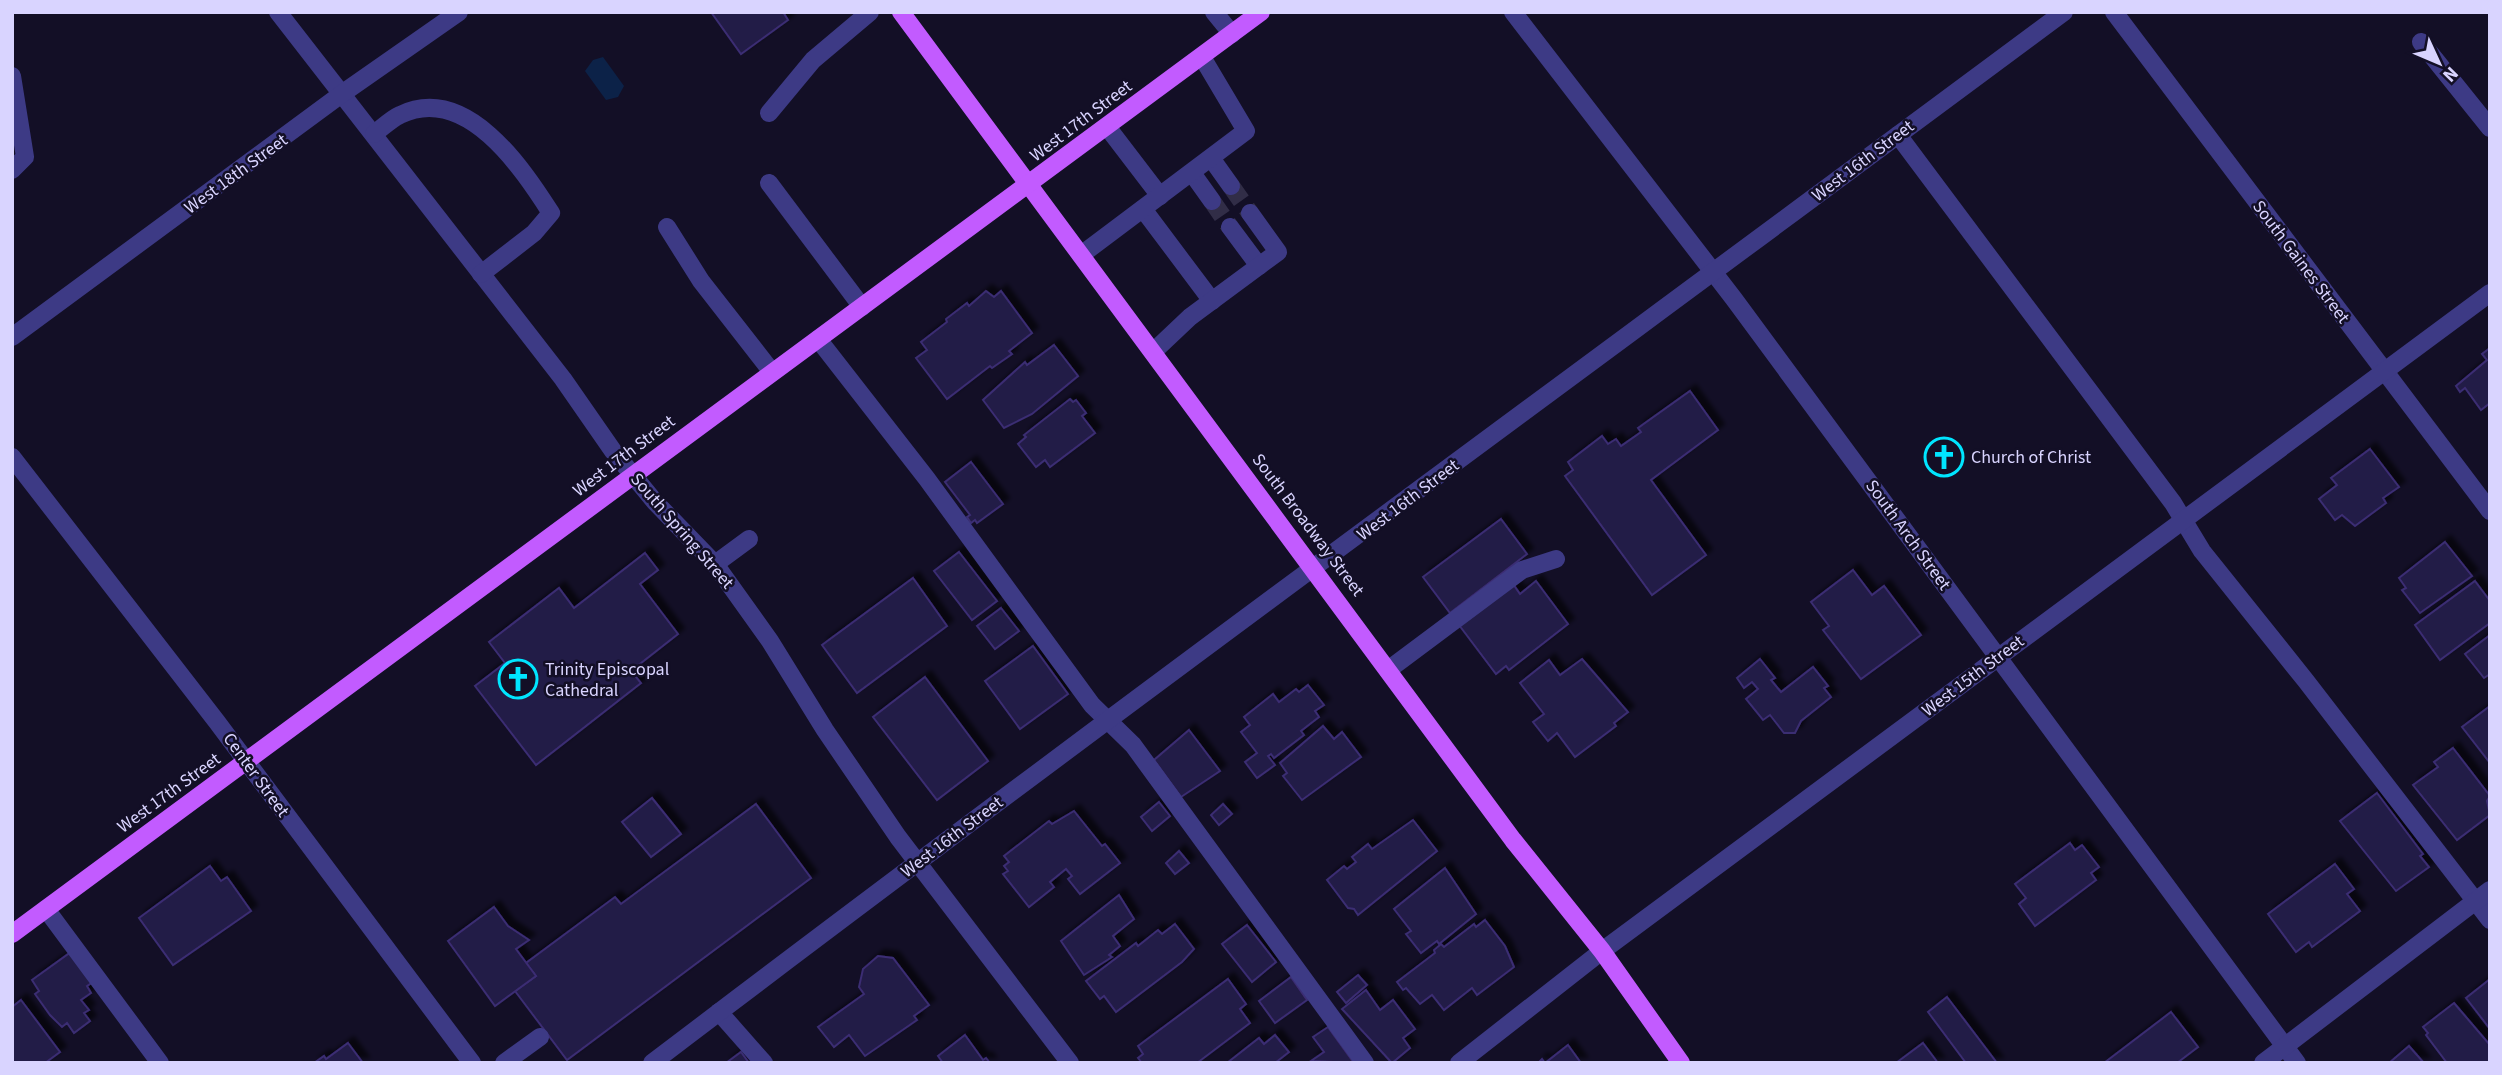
<svg xmlns="http://www.w3.org/2000/svg" width="2502" height="1075" viewBox="0 0 2502 1075" font-family="'Source Sans 3',sans-serif">
	<style>
		.water { fill: #0c2248 }
		.building { fill: #241b47; stroke: #3b2d73; stroke-width: 2; filter: url(#shadow) }
		.lines { fill: none; stroke-linecap: round; stroke-linejoin: round }
		.minor-tunnel { stroke: #312d47; stroke-width: 18; stroke-dasharray: 18 9; stroke-linecap: butt }
		.minor { stroke: #3d3a85; stroke-width: 18 }
		.major { stroke: #c25bff; stroke-width: 18 }
		.labels { text-anchor: middle; dominant-baseline: central; stroke-width: 5; stroke-linejoin: round; paint-order: stroke }
		.street-label { font-size: 18px; fill: #d9d4ff; stroke: #130f26 }
		.poi-label { font-size: 18px; fill: #d9d4ff; stroke: #130f26; text-anchor: start }
	</style>
	<defs>
		<filter id="shadow"><feDropShadow dx="6" dy="-6" stdDeviation="2" flood-color="#0009"/></filter>
	</defs>
	<rect width="100%" height="100%" fill="#130f26"/>
	<!-- water -->
	<path class="water" d="M603 57 624 86 618 97 606 100 585 71 593 60Z"/>
	<!-- building -->
	<g class="building">
		<path d="M711 12H783L788 20 741 54Z"/>
		<path d="M986 291 994 297 1001 291 1032 333 1009 351 1012 354 992 368 990 366 947 399 916 358 927 350 921 342 947 322 946 319 967 303 969 306Z"/>
		<path d="M1054 345 1078 376 1032 414 1004 428 983 400 1025 362 1027 365Z"/>
		<path d="M2490 348V403L2481 410 2465 388 2460 392 2456 386 2487 360 2482 354Z"/>
		<path d="M1690 391 1718 430 1651 480 1706 555 1652 595 1565 476 1573 470 1568 462 1602 436 1608 444 1616 439 1621 446 1641 432 1638 428Z"/>
		<path d="M1070 399 1073 402 1076 400 1086 413 1082 416 1095 433 1050 467 1045 460 1036 467 1018 444 1026 437 1024 435Z"/>
		<path d="M2370 449 2399 487 2383 498 2386 503 2355 526 2342 515 2335 520 2319 499 2337 485 2331 478Z"/>
		<path d="M971 462 1003 504 977 523 975 520 971 523 967 517 970 515 945 482Z"/>
		<path d="M1501 519 1527 554 1450 613 1423 577Z"/>
		<path d="M2445 542 2472 576 2420 613 2402 590 2406 588 2399 578Z"/>
		<path d="M959 552 997 601 972 620 934 571Z"/>
		<path d="M645 553 658 570 640 584 678 634 631 671 641 683 536 765 475 686 505 663 489 642 559 588 574 608Z"/>
		<path d="M1853 570 1872 595 1884 586 1921 635 1861 679 1823 630 1829 626 1811 602Z"/>
		<path d="M913 578 947 626 857 693 822 645Z"/>
		<path d="M1536 581 1568 624 1509 670 1506 666 1496 674 1459 625 1513 584 1520 594Z"/>
		<path d="M2475 581 2490 601V623L2440 660 2415 625Z"/>
		<path d="M1001 608 1019 631 995 649 977 626Z"/>
		<path d="M2490 635V674L2484 678 2465 654Z"/>
		<path d="M1033 646 1068 694 1020 729 985 681Z"/>
		<path d="M1582 659 1628 712 1614 723 1616 726 1575 757 1557 733 1548 741 1533 722 1544 714 1520 683 1549 660 1560 675Z"/>
		<path d="M1760 659 1775 678 1771 680 1781 692 1813 667 1828 686 1824 688 1831 697 1801 721 1795 733H1784L1770 715 1763 720 1746 699 1758 689 1752 682 1744 688 1737 678Z"/>
		<path d="M925 677 988 761 937 800 873 717Z"/>
		<path d="M1308 685 1324 705 1315 711 1319 717 1301 731 1304 735 1274 758 1271 754 1268 756 1275 765 1257 778 1245 762 1257 753 1241 732 1250 725 1244 717 1273 694 1279 702 1296 689 1299 692Z"/>
		<path d="M2490 706V763L2462 727Z"/>
		<path d="M1323 726 1334 739 1342 732 1361 757 1302 800 1283 776 1287 773 1280 763Z"/>
		<path d="M1189 730 1220 771 1181 797 1154 760Z"/>
		<path d="M2453 748 2490 796 2487 801 2490 815 2457 840 2413 785 2438 767 2434 762Z"/>
		<path d="M2377 793 2423 854 2420 856 2429 867 2396 891 2340 821Z"/>
		<path d="M652 798 681 834 651 857 622 822Z"/>
		<path d="M1159 802 1170 816 1152 831 1141 817Z"/>
		<path d="M756 804 811 878 567 1060 515 991 536 976 526 963 615 897 621 904Z"/>
		<path d="M1223 804 1232 814 1219 825 1211 815Z"/>
		<path d="M1074 811 1102 846 1105 844 1120 863 1080 894 1068 879 1072 876 1066 869 1050 882 1054 887 1029 907 1003 874 1008 871 1004 866 1009 862 1004 856 1049 821 1052 824Z"/>
		<path d="M1413 820 1437 851 1358 915 1354 909 1348 908 1327 880 1344 866 1347 869 1356 862 1352 857 1368 844 1372 849Z"/>
		<path d="M2070 843 2075 850 2082 845 2099 867 2091 873 2096 880 2035 926 2019 904 2026 898 2015 884Z"/>
		<path d="M1179 851 1189 863 1175 874 1166 863Z"/>
		<path d="M2335 864 2354 889 2347 894 2360 911 2312 947 2309 942 2296 952 2268 914Z"/>
		<path d="M210 866 221 881 227 877 251 911 173 965 139 918Z"/>
		<path d="M1445 868 1476 914 1439 944 1437 941 1421 953 1406 934 1411 931 1394 909Z"/>
		<path d="M1119 895 1134 919 1113 936 1120 946 1109 955 1112 957 1084 975 1061 941Z"/>
		<path d="M494 907 508 926 529 940 516 949 536 976 495 1006 448 941Z"/>
		<path d="M1485 920 1505 946 1514 967 1477 995 1472 988 1444 1010 1432 995 1420 1004 1406 988 1403 990 1397 982 1435 953 1434 950 1441 944 1444 947 1474 924 1476 927Z"/>
		<path d="M1175 924 1194 949 1182 962 1116 1012 1104 996 1100 999 1086 981 1136 943 1138 946 1158 930 1162 934Z"/>
		<path d="M1247 925 1276 962 1252 982 1222 944Z"/>
		<path d="M71 952 93 982 87 986 91 993 81 1000 89 1010 84 1013 90 1021 74 1033 67 1023 62 1027 50 1015 35 994 39 991 32 980Z"/>
		<path d="M878 956 893 958 929 1005 914 1016 917 1020 865 1056 849 1035 834 1047 818 1027 864 994 859 987 863 969Z"/>
		<path d="M1358 975 1367 985 1346 1003 1337 992Z"/>
		<path d="M1291 977 1307 1000 1275 1023 1259 1001Z"/>
		<path d="M1228 979 1246 1004 1240 1009 1250 1023 1197 1063H1142L1138 1058 1143 1054 1138 1046Z"/>
		<path d="M2490 979V1029L2466 998Z"/>
		<path d="M1366 990 1380 1010 1393 1000 1415 1029 1403 1038 1410 1048 1392 1063 1342 1009Z"/>
		<path d="M1947 997 1997 1063H1966L1928 1012Z"/>
		<path d="M21 1000 60 1052 45 1063H12V1007Z"/>
		<path d="M2454 1003 2490 1045V1063H2447L2426 1035 2428 1033 2423 1027Z"/>
		<path d="M2171 1012 2198 1047 2177 1063H2104Z"/>
		<path d="M1328 1027 1354 1063 1311 1061 1324 1052 1313 1037Z"/>
		<path d="M965 1035 983 1060 986 1058 990 1063H943L938 1056Z"/>
		<path d="M1275 1035 1289 1052 1275 1063H1227L1259 1038 1264 1044Z"/>
		<path d="M348 1043 363 1063H314L324 1056 326 1059Z"/>
		<path d="M1923 1043 1938 1063H1896Z"/>
		<path d="M1568 1045 1581 1063H1538L1542 1059 1545 1063Z"/>
		<path d="M2409 1046 2424 1063H2389Z"/>
		<path d="M741 1052 749 1063H726Z"/>
	</g>
	<g class="lines">
		<!-- minor-tunnel -->
		<g class="minor-tunnel">
			<path d="M1231 186 1250 213"/>
			<path d="M1212 201 1230 227"/>
		</g>
		<!-- minor -->
		<g class="minor">
			<path d="M278 12 563 379 613 451 655 502 715 564 770 641 825 730 898 837 1070 1063"/>
			<path d="M1214 12 1232 34"/>
			<path d="M1513 12 1734 299 2297 1063"/>
			<path d="M2114 12 2490 511"/>
			<path d="M2421 42 2490 128"/>
			<path d="M12 76 25 157 12 170"/>
			<path d="M769 113 813 60 870 12"/>
			<path d="M1108 128 1160 196"/>
			<path d="M374 134C382 128 391 119 400 115 466 83 522 168 551 213L534 233 481 274"/>
			<path d="M1898 135 2173 503 2202 551 2306 681 2490 920"/>
			<path d="M1211 158 1231 186"/>
			<path d="M1192 173 1212 201"/>
			<path d="M769 183 862 307"/>
			<path d="M1143 209 1212 301"/>
			<path d="M667 227 701 281 772 372"/>
			<path d="M1230 227 1259 266"/>
			<path d="M1081 255 1246 131 1202 57"/>
			<path d="M12 337 343 93 459 12"/>
			<path d="M818 339 927 479 1092 705 1133 745 1365 1063"/>
			<path d="M1153 352 1190 317 1278 252 1250 213"/>
			<path d="M12 457 217 722 472 1063"/>
			<path d="M715 564 749 539"/>
			<path d="M1388 670 1522 570 1556 559"/>
			<path d="M46 909 160 1063"/>
			<path d="M719 1012 764 1063"/>
			<path d="M504 1063 540 1037"/>
			<path d="M652 1063C1119 708 1593 362 2064 12"/>
			<path d="M1459 1063 1602 951 2490 293"/>
			<path d="M2263 1063 2490 890"/>
		</g>
		<!-- major -->
		<g class="major">
			<path d="M901 12 1513 840 1602 951 1681 1063"/>
			<path d="M12 934 1261 12"/>
		</g>
	</g>
	<!-- icons -->
	<defs>
		<symbol id="church-ring" viewBox="-11 -11 22 22"><circle r="9.5" fill="#130f26" stroke="#00e5ff" stroke-width="1.5"/><path d="M-1.2-6h2.4v3.5h3.3v2.4h-3.3V6h-2.4V-.1h-3.3v-2.4h3.3Z" fill="#00e5ff"/></symbol>
	</defs>
	<g fill-rule="evenodd">
		<use href="#church-ring" x="1922" y="435" width="44" height="44"/>
		<use href="#church-ring" x="496" y="657" width="44" height="44"/>
	</g>
	<g class="labels">
		<!-- street labels -->
		<g class="street-label">
			<text transform="translate(1081 121) rotate(-37)">West 17th Street</text>
			<text transform="translate(1863 161) rotate(-37)">West 16th Street</text>
			<text transform="translate(236 174) rotate(-36)">West 18th Street</text>
			<text transform="translate(2301 262) rotate(53)">South Gaines Street</text>
			<text transform="translate(624 456) rotate(-37)">West 17th Street</text>
			<text transform="translate(1408 500) rotate(-37)">West 16th Street</text>
			<text transform="translate(1308 525) rotate(53)">South Broadway Street</text>
			<text transform="translate(682 531) rotate(49)">South Spring Street</text>
			<text transform="translate(1908 535) rotate(54)">South Arch Street</text>
			<text transform="translate(1973 676) rotate(-37)">West 15th Street</text>
			<text transform="translate(256 775) rotate(54)">Center Street</text>
			<text transform="translate(169 793) rotate(-36)">West 17th Street</text>
			<text transform="translate(952 837) rotate(-37)">West 16th Street</text>
		</g>
		<!-- poi labels -->
		<g class="poi-label">
			<text x="1971" y="457">Church of Christ</text>
			<text x="545" y="669">Trinity Episcopal<tspan x="545" dy="21">Cathedral</tspan></text>
		</g>
	</g>
	<!-- border -->
	<rect width="2502" height="1075" fill="none" stroke="#d9d4ff" stroke-width="28"/>
	<!-- north arrow -->
	<g transform="translate(2439 63) rotate(134)" stroke="#130f26" stroke-width="5" paint-order="stroke">
	<path d="M0-5L12 26L0 18L-12 26Z" fill="#d9d4ff"/>
	<text y="-10" font-size="19" font-weight="bold" text-anchor="middle" fill="#d9d4ff">N</text>
	</g>
</svg>
